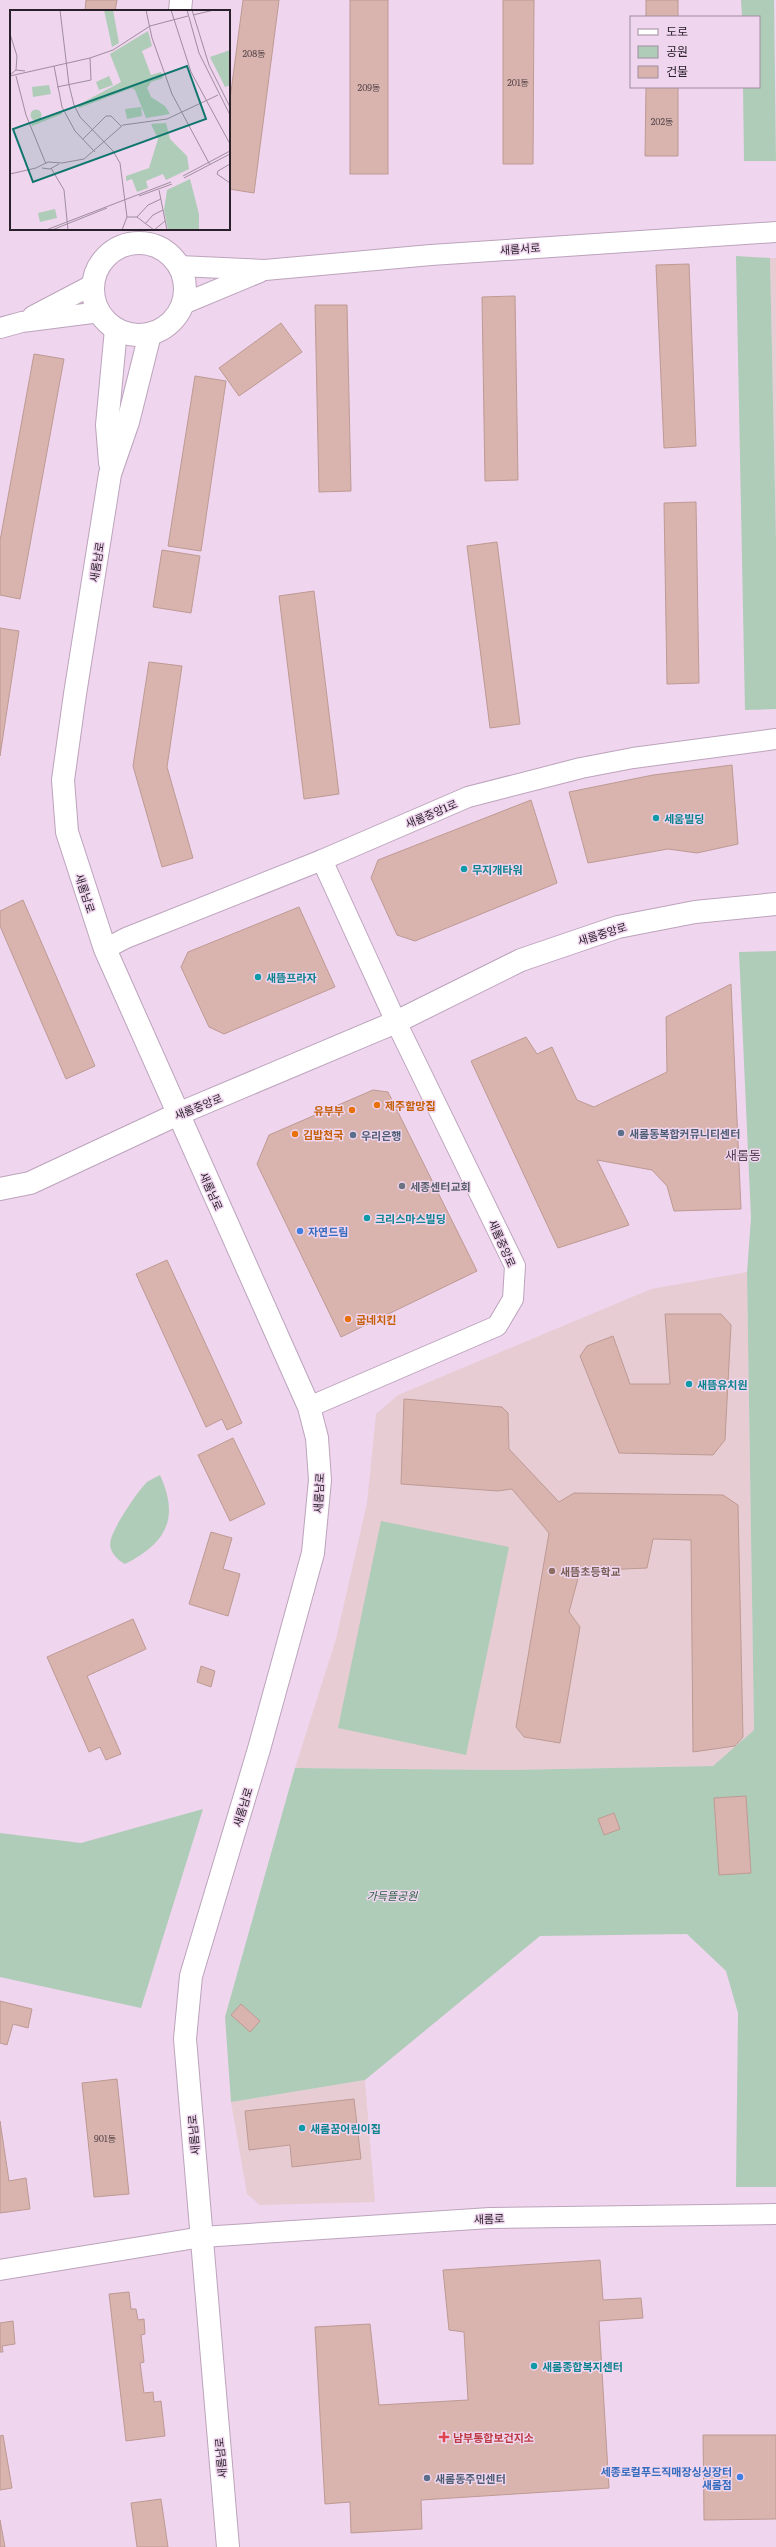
<svg xmlns="http://www.w3.org/2000/svg" width="776" height="2547" viewBox="0 0 776 2547" font-family="Literata,'Noto Sans KR',serif">
	<style>
		.education { fill: #e7cdd3 }
		.green { fill: #afccb8 }
		.building { fill: #d9b3ad; stroke: #be9a94 }
		.lines { fill: none; stroke-linecap: round; stroke-linejoin: round }
		.minor-casing { stroke: #bca4bc; stroke-width: 22 }
		.tertiary-casing { stroke: #bca4bc; stroke-width: 24 }
		.minor { stroke: #fff; stroke-width: 20 }
		.tertiary { stroke: #fff; stroke-width: 22 }
		.culture-dot { fill: #0f9aa8; stroke: #efd5ee; stroke-width: 1.5 }
		.food-dot { fill: #e8710a; stroke: #efd5ee; stroke-width: 1.5 }
		.service-dot { fill: #5c6f8a; stroke: #efd5ee; stroke-width: 1.5 }
		.worship-dot { fill: #6b7280; stroke: #efd5ee; stroke-width: 1.5 }
		.shop-dot { fill: #3f7fe0; stroke: #efd5ee; stroke-width: 1.5 }
		.education-dot { fill: #8d6e63; stroke: #efd5ee; stroke-width: 1.5 }
		.health-dot { fill: #e0444e; stroke: #efd5ee; stroke-width: 1.5 }
		.labels { text-anchor: middle; dominant-baseline: central; stroke-width: 3; stroke-linejoin: round; paint-order: stroke }
		.number-label { font-size: 9px; fill: #56454b }
		.street-label { font-size: 11px; fill: #2a202a; stroke: #efd5ee }
		.culture-label { font-size: 11px; font-weight: bold; fill: #0d838f; stroke: #efd5ee; text-anchor: start }
		.food-label { font-size: 11px; font-weight: bold; fill: #c56008; stroke: #efd5ee; text-anchor: start }
		.service-label { font-size: 11px; font-weight: bold; fill: #4e5e75; stroke: #efd5ee; text-anchor: start }
		.worship-label { font-size: 11px; font-weight: bold; fill: #5b616d; stroke: #efd5ee; text-anchor: start }
		.shop-label { font-size: 11px; font-weight: bold; fill: #366cbe; stroke: #efd5ee; text-anchor: start }
		.education-label { font-size: 11px; font-weight: bold; fill: #785e54; stroke: #efd5ee; text-anchor: start }
		.park-label { font-size: 11px; font-style: italic; fill: #285e3f; stroke: #efd5ee }
		.health-label { font-size: 11px; font-weight: bold; fill: #be3a42; stroke: #efd5ee; text-anchor: start }
		.quarter-label { font-size: 13px; fill: #554055; stroke: #efd5ee }
		.inset-road { fill: none; stroke: #a08da0; stroke-width: 1 }
		.view { fill: #0f766e; fill-opacity: 0.15; stroke: #0f766e; stroke-width: 2 }
		.inset-edge { fill: none; stroke: #2a202a; stroke-width: 2 }
	</style>
	<rect width="100%" height="100%" fill="#efd5ee"/>
	<!-- education -->
	<g class="education">
		<path d="M770 258H776V542Z"/>
		<path d="M747 1272 754 1730 713 1766 504 1770 295 1768 336 1639 367 1503 376 1414 398 1395 651 1289Z"/>
		<path d="M365 2080 375 2202 260 2205 247 2194 231 2102Z"/>
	</g>
	<!-- green -->
	<g class="green">
		<path d="M741 0H774L776 161H744L743 87H759V17H742Z"/>
		<path d="M736 256 770 258 776 542V709L745 710Z"/>
		<path d="M776 951V2187H736L738 2013 726 1971 687 1934 540 1936 365 2080 231 2102 225 2017 295 1768 504 1770 713 1766 754 1730 747 1272 751 1218 739 952Z"/>
		<path d="M160 1475C180 1519 166 1543 125 1564 117 1560 107 1550 111 1539 114 1527 137 1492 146 1483 149 1480 155 1478 160 1475Z"/>
		<path d="M381 1521 509 1547 466 1755 338 1728Z"/>
		<path d="M203 1809 141 2008 0 1977V1833L81 1843Z"/>
	</g>
	<!-- building -->
	<g class="building">
		<path d="M86 0H117L115 11H85Z"/>
		<path d="M243 0H279L254 193 229 189V107Z"/>
		<rect x="350" y="0" width="38" height="174"/>
		<path d="M503 0H534L533 164H503Z"/>
		<rect x="646" y="0" width="32" height="17"/>
		<path d="M646 87H678V156H645Z"/>
		<path d="M689 264 696 446 664 448 656 265Z"/>
		<path d="M515 296 518 480 485 481 482 297Z"/>
		<path d="M315 305H347L351 491 319 492Z"/>
		<path d="M281 323 302 352 239 396 219 368Z"/>
		<path d="M34 354 64 359 20 599 0 595V541Z"/>
		<path d="M195 376 226 381 201 551 168 546Z"/>
		<path d="M696 502 699 683 667 684 664 503Z"/>
		<path d="M497 542 520 724 490 728 467 546Z"/>
		<path d="M162 550 200 556 191 613 153 607Z"/>
		<path d="M314 591 339 794 304 799 279 596Z"/>
		<path d="M0 628 19 631 0 756Z"/>
		<path d="M149 662 182 666 167 767 193 858 162 867 133 766Z"/>
		<path d="M732 765 738 844 697 853 668 849 588 863 569 792 653 775Z"/>
		<path d="M531 800 557 883 415 941 397 935 371 878 378 860Z"/>
		<path d="M23 900 95 1066 66 1079 0 926V911Z"/>
		<path d="M299 907 335 987 224 1034 209 1027 181 967 188 952Z"/>
		<path d="M731 984 741 1209 674 1211 667 1186 652 1170 597 1160 629 1225 558 1248 471 1061 526 1037 537 1054 552 1047 577 1100 594 1107 667 1072 666 1017Z"/>
		<path d="M373 1090 388 1092 477 1271 341 1337 257 1164 269 1135Z"/>
		<path d="M167 1260 242 1423 227 1430 222 1419 206 1427 136 1274Z"/>
		<path d="M665 1314H721L731 1325 725 1440 713 1455 619 1453 580 1356 587 1346 613 1336 630 1384H670Z"/>
		<path d="M404 1399 502 1407 508 1413 509 1449 559 1502 574 1493 723 1495 738 1505 743 1737 735 1746 693 1752 691 1540 653 1539 647 1568 580 1571 569 1612 580 1627 560 1743 524 1737 516 1727 549 1533 512 1489 498 1491 401 1484Z"/>
		<path d="M233 1438 265 1504 230 1521 198 1455Z"/>
		<path d="M211 1532 232 1538 223 1569 240 1574 228 1616 189 1604Z"/>
		<path d="M133 1619 146 1649 87 1676 121 1754 106 1760 100 1747 89 1752 47 1657Z"/>
		<path d="M201 1666 215 1671 211 1687 197 1682Z"/>
		<path d="M746 1796 751 1873 719 1875 714 1798Z"/>
		<path d="M614 1813 620 1829 604 1835 598 1819Z"/>
		<path d="M0 2001 32 2009 28 2028 13 2024 7 2045 0 2043Z"/>
		<path d="M241 2004 260 2021 250 2032 231 2015Z"/>
		<path d="M117 2079 129 2194 94 2197 82 2083Z"/>
		<path d="M354 2099 361 2159 292 2167 290 2145 249 2150 245 2111Z"/>
		<path d="M0 2121 9 2181 26 2178 30 2209 0 2213Z"/>
		<path d="M600 2260 603 2300 641 2298 643 2318 599 2321 609 2488 421 2500 422 2529 351 2533 350 2502 325 2504 315 2327 370 2324 379 2405 468 2400 464 2332 449 2330 443 2270Z"/>
		<path d="M129 2292 131 2309H136L138 2320 144 2319 145 2334 141 2335 144 2362 140 2363 144 2393 153 2392 154 2402 161 2401 165 2436 126 2441 109 2294Z"/>
		<path d="M13 2321 15 2344 2 2346 3 2352H0V2323Z"/>
		<path d="M3 2435 12 2488 0 2490V2436Z"/>
		<path d="M703 2435H776V2519L704 2520Z"/>
		<path d="M161 2499 168 2547H137L131 2503Z"/>
		<path d="M0 2520 5 2547H0Z"/>
	</g>
	<g class="lines">
		<defs>
			<g id="minor">
				<path d="M179 266 265 270 431 255 776 232"/>
				<path d="M183 304 260 272"/>
				<path d="M33 316 94 284"/>
				<path d="M0 328 22 322 100 312"/>
				<path d="M105 949 126 938 322 860 468 797 581 768 633 758 776 739"/>
				<path d="M309 1407 497 1326 513 1299 515 1266 396 1022 322 860"/>
				<path d="M0 2270 202 2237 490 2218 776 2214"/>
			</g>
			<g id="tertiary">
				<path d="M180 11 181 0"/>
				<circle cx="139" cy="289" r="46"/>
				<path d="M150 334 128 422 110 474 75 694 63 780 67 832 105 949 309 1407 317 1438 320 1480 313 1553 259 1749 191 1976 185 2039 228 2547"/>
				<path d="M110 463 107 425 116 329"/>
				<path d="M0 1189 30 1183 178 1114 396 1022 521 960 618 927 695 912 776 904"/>
			</g>
		</defs>
		<!-- minor casing -->
		<use href="#minor" class="minor-casing"/>
		<!-- tertiary casing -->
		<use href="#tertiary" class="tertiary-casing"/>
		<!-- minor -->
		<use href="#minor" class="minor"/>
		<!-- tertiary -->
		<use href="#tertiary" class="tertiary"/>
	</g>
	<!-- markers -->
	<g class="culture-dot">
		<circle cx="656" cy="818" r="4"/>
		<circle cx="464" cy="869" r="4"/>
		<circle cx="258" cy="977" r="4"/>
		<circle cx="367" cy="1218" r="4"/>
		<circle cx="689" cy="1384" r="4"/>
		<circle cx="302" cy="2128" r="4"/>
		<circle cx="534" cy="2366" r="4"/>
	</g>
	<g class="food-dot">
		<circle cx="377" cy="1105" r="4"/>
		<circle cx="352" cy="1110" r="4"/>
		<circle cx="295" cy="1134" r="4"/>
		<circle cx="348" cy="1319" r="4"/>
	</g>
	<g class="service-dot">
		<circle cx="621" cy="1133" r="4"/>
		<circle cx="353" cy="1135" r="4"/>
		<circle cx="427" cy="2478" r="4"/>
	</g>
	<circle class="worship-dot" cx="402" cy="1186" r="4"/>
	<g class="shop-dot">
		<circle cx="300" cy="1231" r="4"/>
		<circle cx="740" cy="2477" r="4"/>
	</g>
	<circle class="education-dot" cx="552" cy="1571" r="4"/>
	<path class="health-dot" d="M442 2431h4v4h4v4h-4v4h-4v-4h-4v-4h4z"/>
	<g class="labels">
		<!-- number labels -->
		<g class="number-label">
			<text x="254" y="53">208동</text>
			<text x="518" y="82">201동</text>
			<text x="369" y="87">209동</text>
			<text x="662" y="121">202동</text>
			<text x="105" y="2138">901동</text>
		</g>
		<!-- street labels -->
		<g class="street-label">
			<text transform="translate(520 248) rotate(-4)">새롬서로</text>
			<text transform="translate(96 562) rotate(-81)">새롬남로</text>
			<text transform="translate(431 813) rotate(-23)">새롬중앙1로</text>
			<text transform="translate(86 893) rotate(72)">새롬남로</text>
			<text transform="translate(602 933) rotate(-17)">새롬중앙로</text>
			<text transform="translate(198 1106) rotate(-22)">새롬중앙로</text>
			<text transform="translate(212 1191) rotate(66)">새롬남로</text>
			<text transform="translate(503 1243) rotate(66)">새롬중앙로</text>
			<text transform="translate(318 1493) rotate(-87)">새롬남로</text>
			<text transform="translate(242 1807) rotate(-73)">새롬남로</text>
			<text transform="translate(193 2135) rotate(-95)">새롬남로</text>
			<text transform="translate(489 2218) rotate(-2)">새롬로</text>
			<text transform="translate(220 2458) rotate(-95)">새롬남로</text>
		</g>
		<!-- culture labels -->
		<g class="culture-label">
			<text x="664" y="818">세움빌딩</text>
			<text x="472" y="869">무지개타워</text>
			<text x="266" y="977">새뜸프라자</text>
			<text x="375" y="1218">크리스마스빌딩</text>
			<text x="697" y="1384">새뜸유치원</text>
			<text x="310" y="2128">새롬꿈어린이집</text>
			<text x="542" y="2366">새롬종합복지센터</text>
		</g>
		<!-- food labels -->
		<g class="food-label">
			<text x="385" y="1105">제주할망집</text>
			<text x="344" y="1110" text-anchor="end">유부부</text>
			<text x="303" y="1134">김밥천국</text>
			<text x="356" y="1319">굽네치킨</text>
		</g>
		<!-- service labels -->
		<g class="service-label">
			<text x="629" y="1133">새롬동복합커뮤니티센터</text>
			<text x="361" y="1135">우리은행</text>
			<text x="435" y="2478">새롬동주민센터</text>
		</g>
		<!-- worship labels -->
		<g class="worship-label">
			<text x="410" y="1186">세종센터교회</text>
		</g>
		<!-- shop labels -->
		<g class="shop-label">
			<text x="308" y="1231">자연드림</text>
			<text x="732" y="2471" text-anchor="end">세종로컬푸드직매장싱싱장터<tspan x="732" dy="13">새롬점</tspan></text>
		</g>
		<!-- education labels -->
		<g class="education-label">
			<text x="560" y="1571">새뜸초등학교</text>
		</g>
		<!-- park labels -->
		<g class="park-label">
			<text x="392" y="1895">가득뜰공원</text>
		</g>
		<!-- health labels -->
		<g class="health-label">
			<text x="453" y="2437">남부통합보건지소</text>
		</g>
		<!-- quarter labels -->
		<g class="quarter-label">
			<text x="743" y="1154">새롬동</text>
		</g>
	</g>
	<!-- overview -->
	<g transform="translate(10 10)">
		<rect width="220" height="220" fill="#efd5ee"/>
		<path d="M94 0H103L109 33 102 37ZM138 21 142 36 132 41 141 65 151 62 153 68 141 72 137 78 141 87 155 96 160 104 136 108 125 80 122 78 69 98 68 95 111 72 100 44ZM220 40V75L215 77 200 47ZM99 66 103 75 89 80 86 72ZM39 75 41 84 23 87 22 77ZM131 97 132 106 117 109 115 99ZM20.5 105a5.5 5.5 0 1 1 11 0a5.5 5.5 0 1 1-11 0ZM52 102V104L22 116 21 113ZM156 113 160 129 177 146 179 159 156 170 153 164 136 171 138 178 127 182 122 169 116 171V166L139 158 148 129 141 114ZM180 169 189 204V220H158L154 200 157 180ZM45 199 47 208 30 212 28 203Z" fill="#afccb8"/>
		<path class="inset-road" d="M50 0 59 75 64 95 70 107 103 141 110 153 117 207 112 220M136 0 142 28 162 84 200 155M161 0 181 62 220 134M177 0 189 43 220 105M182 0 199 55 220 97M183 5 204 0M0 24 7 46 6 60M44 56 52 97 65 121 85 142M0 65 6 60 15 61M0 66 80 48 103 40 140 16 178 6M6 66 16 105 36 154M47 77 81 70 80 48M73 129 96 106H101L111 116M220 154 208 161 207 164 220 173M32 158 40 159 49 154M41 158 54 180 58 220M0 164 26 158 38 152 52 153 74 149 113 115 157 109 208 85M173 166 220 141M174 168 220 144M149 180 157 220M129 186 162 174M117 207H127L144 220M127 207 138 195 151 189M135 214 143 205 153 200M36 220 161 172M42 220 97 198M144 220 155 211"/>
		<path class="view" d="M177 56 196 109 23 172 3 119Z"/>
		<rect width="220" height="220" class="inset-edge"/>
	</g>
	<!-- legend -->
	<rect x="630" y="16" width="130" height="72" fill="#efd5ee" stroke="#a08da0"/>
	<rect x="638" y="29" width="20" height="6" fill="#ffffff" stroke="#a08da0"/>
	<text x="666" y="36" font-size="12" fill="#2a202a">도로</text>
	<rect x="638" y="46" width="20" height="12" fill="#afccb8" stroke="#a08da0"/>
	<text x="666" y="56" font-size="12" fill="#2a202a">공원</text>
	<rect x="638" y="66" width="20" height="12" fill="#d9b3ad" stroke="#a08da0"/>
	<text x="666" y="76" font-size="12" fill="#2a202a">건물</text>
</svg>
